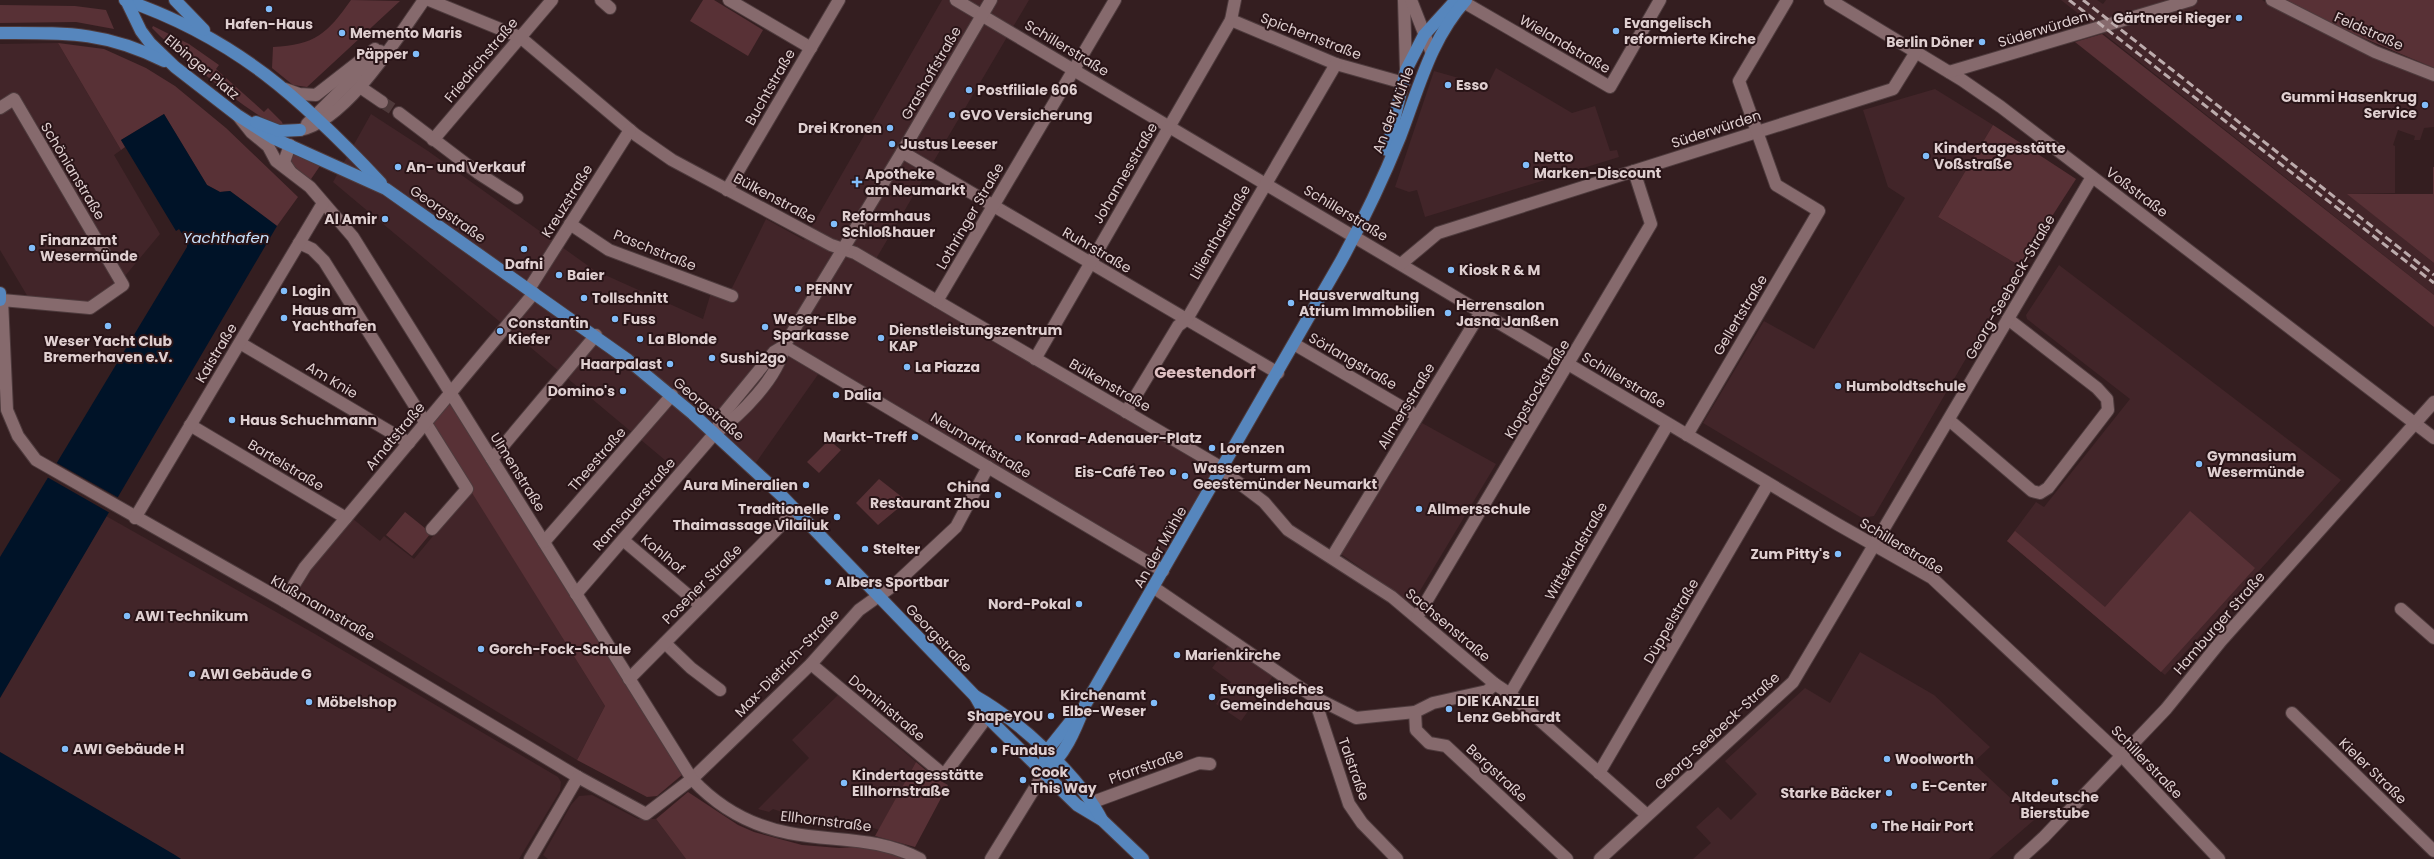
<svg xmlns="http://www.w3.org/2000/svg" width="2434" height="859" viewBox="0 0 2434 859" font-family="Poppins,sans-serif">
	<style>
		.built { fill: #422529 }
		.green { fill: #583136 }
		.water { fill: #001328 }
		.pier { fill: #341e20 }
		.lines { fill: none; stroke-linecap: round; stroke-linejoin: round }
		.minor-tunnel { stroke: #4e393a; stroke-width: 12; stroke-dasharray: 12 6; stroke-linecap: butt }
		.minor-casing { stroke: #4e3b3d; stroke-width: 14 }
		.major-casing { stroke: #4e3b3d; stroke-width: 14 }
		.minor { stroke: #866a6d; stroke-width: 12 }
		.major { stroke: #5686bd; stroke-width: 12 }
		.rail { stroke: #bcabac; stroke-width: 3; stroke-dasharray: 8 4; stroke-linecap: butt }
		.poi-dot { fill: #81bdfa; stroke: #291417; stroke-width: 1.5 }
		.labels { text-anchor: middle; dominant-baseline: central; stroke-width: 4; stroke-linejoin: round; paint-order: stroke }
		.poi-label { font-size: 14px; font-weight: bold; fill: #dfcfd0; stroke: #291417; text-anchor: start }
		.street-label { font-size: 14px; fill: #dfcfd0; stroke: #291417 }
		.water-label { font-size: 15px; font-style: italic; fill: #c9e3fe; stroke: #291417 }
		.quarter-label { font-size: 16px; font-weight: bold; fill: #dec0c2; stroke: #291417 }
	</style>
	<rect width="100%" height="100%" fill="#341e20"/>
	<!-- built -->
	<g class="built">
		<path d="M942 0H1029L870 269 1219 471 1162 567 824 366 748 474 714 440 684 476 333 182 371 114 428 151 594 270 703 319 713 286 730 292 766 219 804 240Z"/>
		<path d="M2061 0H2097L2103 4 2106 0H2262L2299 22 2373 57 2434 81V127L2424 128 2420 140H2414L2415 136 2398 130 2393 145 2395 146V193L2348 194 2434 263V295Z"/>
		<path d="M58 43 121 150 114 155 160 234 125 276 91 302 28 297 0 250V44Z"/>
		<path d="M1496 68 1572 113 1595 106 1610 151 1617 150 1619 157 1425 217 1417 190 1409 192 1395 187 1434 71 1487 86Z"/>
		<path d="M1935 89 1993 125 1938 217 2020 266 1874 516 1862 518 1703 423 1764 321 1814 349 1905 198 1888 187 1863 110Z"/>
		<path d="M2059 265 2341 480 2165 675 2007 541 2036 502 2044 507 2130 399 2027 319 2026 315Z"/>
		<path d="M1422 423 1496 464 1412 604 1341 554Z"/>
		<path d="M471 490 605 706 577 760 298 591 313 564 352 518 380 541 384 536 414 559Z"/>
		<path d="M106 516 315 634 558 777 561 782 560 791 519 859H181L0 752V698Z"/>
		<path d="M1229 645 1273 676 1241 721 1216 704 1231 682 1212 668Z"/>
		<path d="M1860 652 1934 695 1990 747 1973 763 2034 820 1989 859H1693L1711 843 1696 827 1718 807 1731 820 1757 794 1725 761 1805 688 1830 703Z"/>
		<path d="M838 695 916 762 879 830 854 821 779 815 782 812 773 809 769 812 758 809 809 758 792 740Z"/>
		<path d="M592 795 638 819H656L686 859H548L543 855 571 805 579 796Z"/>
	</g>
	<!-- green -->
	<g class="green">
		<path d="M351 0 400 1 307 87 293 85 272 68 273 47C315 45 327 34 351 0Z"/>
		<path d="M703 0H714L763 30 748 56 690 21Z"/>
		<path d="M2282 0H2434V68L2307 14Z"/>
		<path d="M0 5 75 6 106 10 114 29 76 22 0 23Z"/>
		<path d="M153 26 189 44 219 65 216 69 264 112 268 108 282 122 283 125C261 127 182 54 161 37L152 28Z"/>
		<path d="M2102 34 2434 295V327L2075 42Z"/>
		<path d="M58 43 104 49 146 68 175 86 226 128 298 197 277 226 230 191 220 192 207 185 164 114 121 140 125 147 121 150Z"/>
		<path d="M1993 125 2076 179 2020 266 1938 217Z"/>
		<path d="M295 154 322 163 309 182 291 165 290 158Z"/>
		<path d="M2433 167H2434V263L2347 194H2433Z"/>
		<path d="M450 398 683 774 657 796 647 797 577 760 605 706 429 424Z"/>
		<path d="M829 440 841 450 819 473 807 462Z"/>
		<path d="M879 479 907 501 878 525 856 503Z"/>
		<path d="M2190 511 2255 568 2161 672 2007 541 2015 531 2105 607Z"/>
		<path d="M405 512 431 533 412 556 386 535Z"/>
		<path d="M916 762 935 778 948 785 915 847 875 836Z"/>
		<path d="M688 792 738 825 754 832 802 845 839 848 872 846 904 859H686L656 819Z"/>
	</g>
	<!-- water -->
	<g class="water">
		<path d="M164 114 207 185 220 192 230 191 277 226 0 698V557L187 247V241L179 229 176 231 121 140Z"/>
		<path d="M0 752 175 855 181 859H0Z"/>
	</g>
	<!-- pier -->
	<path class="pier" d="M55 462 119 498 110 513 47 477Z"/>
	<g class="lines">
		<!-- minor-tunnel -->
		<path class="minor-tunnel" d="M382 102 399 113"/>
		<defs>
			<g id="minor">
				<path d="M429 0 520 37 636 135 672 160 831 245 855 253 1222 468 1231 477 1264 502 1288 530 1392 597 1495 684 1510 694 1647 815"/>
				<path d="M601 0 610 8"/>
				<path d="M729 0 811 48"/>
				<path d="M956 0 1837 524 1932 578 2122 756 2219 859"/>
				<path d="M1404 0 1406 70"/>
				<path d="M1411 0 1431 51"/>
				<path d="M1460 0 1610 87 1660 0"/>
				<path d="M1830 0 1962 80 2001 107 2434 438"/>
				<path d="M2272 0 2375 52 2434 75"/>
				<path d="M1231 20 1336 64 1404 83"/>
				<path d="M1949 72 2191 0"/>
				<path d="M360 87 382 102"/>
				<path d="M285 89 299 94 316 95 375 49"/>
				<path d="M0 108 14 99 123 285 90 308 2 300 7 410 18 436 36 460 284 601 578 777 646 814 692 779 811 664 859 610 894 585 956 527 988 467"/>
				<path d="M399 113 478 173 517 198"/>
				<path d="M239 117 251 132 268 146 276 161 310 187 353 237 692 779C718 807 752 826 789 833 835 842 877 836 920 859"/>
				<path d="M307 124 380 51"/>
				<path d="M300 130C346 121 398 37 424 0"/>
				<path d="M433 140 552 0"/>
				<path d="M902 152 1278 373"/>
				<path d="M290 171 284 162 290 145"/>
				<path d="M727 190 839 0"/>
				<path d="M570 224 609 250 732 296"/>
				<path d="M299 243 312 249 324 261 467 489 432 529"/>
				<path d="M1401 264 1438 233 1893 89 1916 52"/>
				<path d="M529 289 630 130"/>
				<path d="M937 301 1115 0"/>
				<path d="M240 343 409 443"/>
				<path d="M1294 344 1417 416"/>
				<path d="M784 346 1163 571"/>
				<path d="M1035 359 1231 20 1235 0"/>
				<path d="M1126 412 1178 326 1187 319 1336 64"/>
				<path d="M1949 420 2032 491 2040 493 2048 488 2108 410 2107 399 2097 388 2008 319"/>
				<path d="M190 425 346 518"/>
				<path d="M715 433 724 413 774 352 784 346"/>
				<path d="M1687 435 1819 211 1776 185 1739 81 1787 0"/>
				<path d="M492 459 596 335"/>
				<path d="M135 518 323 203"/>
				<path d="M623 540 701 606"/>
				<path d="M544 542 672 395"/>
				<path d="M1332 557 1481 312"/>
				<path d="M1153 587 1314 697 1356 718 1415 712 1433 703 1487 691 1495 684"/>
				<path d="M576 594 715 433C740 416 779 377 784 346L902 152 991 0"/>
				<path d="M284 601 305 567 534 293"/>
				<path d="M2401 609 2434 638"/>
				<path d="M1417 617 1651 224 1634 171"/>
				<path d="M665 643 691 668 720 690"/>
				<path d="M811 664 944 775 987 717"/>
				<path d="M629 679 796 510"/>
				<path d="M1510 694 1668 424"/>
				<path d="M1314 697 1349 804 1362 823 1397 859"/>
				<path d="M1415 712 1416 730 1429 743 1446 746 1567 859"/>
				<path d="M2292 713 2434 851"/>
				<path d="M1599 773 1768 484"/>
				<path d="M1093 802 1199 763 1210 764"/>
				<path d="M530 859 578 777"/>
				<path d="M991 859 1044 773"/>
				<path d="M1600 859 1793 682 2092 177"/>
				<path d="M2020 859 2044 837 2166 709 2221 641 2434 402"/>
			</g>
			<g id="major">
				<path d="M125 0C236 38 303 100 381 183"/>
				<path d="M126 0 141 31 150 43 175 67 237 115 273 138 386 189 628 360 693 414 782 496 975 696 987 717 1044 773 1077 805 1102 820 1143 859"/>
				<path d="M175 0 204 30"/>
				<path d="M0 33C65 33 104 31 164 61"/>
				<path d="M256 122 279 131 300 130"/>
				<path d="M1387 150 1406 70 1424 35 1456 0"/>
				<path d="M0 293V300"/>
				<path d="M975 696C1019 721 1079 775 1102 820"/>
				<path d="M1045 760 1046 752 1078 712"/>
				<path d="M1044 773C1065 755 1075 731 1085 705L1341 261C1363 221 1383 179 1400 137 1419 88 1430 40 1466 0"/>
			</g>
		</defs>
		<!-- minor casing -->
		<use href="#minor" class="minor-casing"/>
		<!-- major casing -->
		<use href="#major" class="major-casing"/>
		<!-- minor -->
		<use href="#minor" class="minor"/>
		<!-- major -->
		<use href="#major" class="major"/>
		<!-- rail -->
		<g class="rail">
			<path d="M2069 0 2434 283"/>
			<path d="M2083 0 2434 275"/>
		</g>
	</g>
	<!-- markers -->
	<g class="poi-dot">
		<circle cx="269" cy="9" r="4"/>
		<circle cx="2239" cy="18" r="4"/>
		<circle cx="1616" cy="31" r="4"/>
		<circle cx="342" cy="33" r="4"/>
		<circle cx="1982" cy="42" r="4"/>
		<circle cx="416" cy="54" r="4"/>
		<circle cx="1448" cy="85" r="4"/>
		<circle cx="969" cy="90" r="4"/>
		<circle cx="2425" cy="105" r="4"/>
		<circle cx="952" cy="115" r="4"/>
		<circle cx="890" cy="128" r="4"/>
		<circle cx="892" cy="144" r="4"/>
		<circle cx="1926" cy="156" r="4"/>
		<circle cx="1526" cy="165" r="4"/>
		<circle cx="398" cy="167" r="4"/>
		<path d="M855 176h4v4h4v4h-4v4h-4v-4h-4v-4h4z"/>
		<circle cx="385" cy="219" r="4"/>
		<circle cx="834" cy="224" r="4"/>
		<circle cx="32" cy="248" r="4"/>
		<circle cx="524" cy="249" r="4"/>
		<circle cx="1451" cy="270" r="4"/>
		<circle cx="559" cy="275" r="4"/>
		<circle cx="798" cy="289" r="4"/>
		<circle cx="284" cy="291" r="4"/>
		<circle cx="584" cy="298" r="4"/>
		<circle cx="1291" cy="303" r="4"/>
		<circle cx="1448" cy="313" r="4"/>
		<circle cx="284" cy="318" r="4"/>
		<circle cx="615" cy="319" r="4"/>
		<circle cx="108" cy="326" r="4"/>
		<circle cx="765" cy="327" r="4"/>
		<circle cx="500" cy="331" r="4"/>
		<circle cx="881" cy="338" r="4"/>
		<circle cx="640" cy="339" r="4"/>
		<circle cx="712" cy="358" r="4"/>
		<circle cx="670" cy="364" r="4"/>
		<circle cx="907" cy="367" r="4"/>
		<circle cx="1838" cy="386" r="4"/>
		<circle cx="623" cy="391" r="4"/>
		<circle cx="836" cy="395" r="4"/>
		<circle cx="232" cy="420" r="4"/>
		<circle cx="915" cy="437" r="4"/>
		<circle cx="1018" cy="438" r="4"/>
		<circle cx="1212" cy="448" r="4"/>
		<circle cx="2199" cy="464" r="4"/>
		<circle cx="1173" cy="472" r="4"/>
		<circle cx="1185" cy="476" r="4"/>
		<circle cx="806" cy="485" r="4"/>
		<circle cx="998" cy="495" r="4"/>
		<circle cx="1419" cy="509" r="4"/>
		<circle cx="837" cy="517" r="4"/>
		<circle cx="865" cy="549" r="4"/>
		<circle cx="1838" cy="554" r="4"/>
		<circle cx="828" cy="582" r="4"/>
		<circle cx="1079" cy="604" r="4"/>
		<circle cx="127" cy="616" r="4"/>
		<circle cx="481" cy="649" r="4"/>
		<circle cx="1177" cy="655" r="4"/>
		<circle cx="192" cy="674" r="4"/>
		<circle cx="1212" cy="697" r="4"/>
		<circle cx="309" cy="702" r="4"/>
		<circle cx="1154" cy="703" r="4"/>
		<circle cx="1449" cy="709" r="4"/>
		<circle cx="1051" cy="716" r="4"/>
		<circle cx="65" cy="749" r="4"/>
		<circle cx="994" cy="750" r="4"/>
		<circle cx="1887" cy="759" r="4"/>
		<circle cx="1023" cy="780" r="4"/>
		<circle cx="2055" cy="782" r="4"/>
		<circle cx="844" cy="783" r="4"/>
		<circle cx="1914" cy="786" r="4"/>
		<circle cx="1889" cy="793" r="4"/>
		<circle cx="1874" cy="826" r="4"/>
	</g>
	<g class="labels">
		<!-- poi labels -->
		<g class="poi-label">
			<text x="2231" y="18" text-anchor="end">Gärtnerei Rieger</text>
			<text x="1624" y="23">Evangelisch<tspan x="1624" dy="16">reformierte Kirche</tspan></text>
			<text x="269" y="24" text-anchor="middle">Hafen-Haus</text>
			<text x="350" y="33">Memento Maris</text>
			<text x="1974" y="42" text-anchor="end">Berlin Döner</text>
			<text x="408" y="54" text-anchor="end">Päpper</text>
			<text x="1456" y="85">Esso</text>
			<text x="977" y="90">Postfiliale 606</text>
			<text x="2417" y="97" text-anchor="end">Gummi Hasenkrug<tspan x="2417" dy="16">Service</tspan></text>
			<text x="960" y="115">GVO Versicherung</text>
			<text x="882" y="128" text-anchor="end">Drei Kronen</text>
			<text x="900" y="144">Justus Leeser</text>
			<text x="1934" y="148">Kindertagesstätte<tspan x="1934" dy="16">Voßstraße</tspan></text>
			<text x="1534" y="157">Netto<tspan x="1534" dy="16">Marken-Discount</tspan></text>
			<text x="406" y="167">An- und Verkauf</text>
			<text x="865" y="174">Apotheke<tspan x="865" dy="16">am Neumarkt</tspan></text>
			<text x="842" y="216">Reformhaus<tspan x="842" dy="16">Schloßhauer</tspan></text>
			<text x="377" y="219" text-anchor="end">Al Amir</text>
			<text x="40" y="240">Finanzamt<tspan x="40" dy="16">Wesermünde</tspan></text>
			<text x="524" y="264" text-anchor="middle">Dafni</text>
			<text x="1459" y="270">Kiosk R &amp; M</text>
			<text x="567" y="275">Baier</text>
			<text x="806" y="289">PENNY</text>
			<text x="292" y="291">Login</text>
			<text x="1299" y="295">Hausverwaltung<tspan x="1299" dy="16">Atrium Immobilien</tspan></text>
			<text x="592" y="298">Tollschnitt</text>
			<text x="1456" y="305">Herrensalon<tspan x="1456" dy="16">Jasna Janßen</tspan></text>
			<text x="292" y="310">Haus am<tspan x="292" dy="16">Yachthafen</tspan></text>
			<text x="623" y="319">Fuss</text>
			<text x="773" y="319">Weser-Elbe<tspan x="773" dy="16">Sparkasse</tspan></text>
			<text x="508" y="323">Constantin<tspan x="508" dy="16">Kiefer</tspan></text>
			<text x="889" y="330">Dienstleistungszentrum<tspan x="889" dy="16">KAP</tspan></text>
			<text x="648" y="339">La Blonde</text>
			<text x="108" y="341" text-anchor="middle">Weser Yacht Club<tspan x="108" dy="16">Bremerhaven e.V.</tspan></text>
			<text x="720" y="358">Sushi2go</text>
			<text x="662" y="364" text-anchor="end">Haarpalast</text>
			<text x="915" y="367">La Piazza</text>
			<text x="1846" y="386">Humboldtschule</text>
			<text x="615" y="391" text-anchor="end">Domino's</text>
			<text x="844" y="395">Dalia</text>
			<text x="240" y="420">Haus Schuchmann</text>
			<text x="907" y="437" text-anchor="end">Markt-Treff</text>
			<text x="1026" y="438">Konrad-Adenauer-Platz</text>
			<text x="1220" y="448">Lorenzen</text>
			<text x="2207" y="456">Gymnasium<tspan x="2207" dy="16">Wesermünde</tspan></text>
			<text x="1193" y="468">Wasserturm am<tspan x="1193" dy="16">Geestemünder Neumarkt</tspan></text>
			<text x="1165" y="472" text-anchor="end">Eis-Café Teo</text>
			<text x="798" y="485" text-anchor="end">Aura Mineralien</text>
			<text x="990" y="487" text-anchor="end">China<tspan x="990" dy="16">Restaurant Zhou</tspan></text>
			<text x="829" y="509" text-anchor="end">Traditionelle<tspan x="829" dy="16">Thaimassage Vilailuk</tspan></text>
			<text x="1427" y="509">Allmersschule</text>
			<text x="873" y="549">Stelter</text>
			<text x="1830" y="554" text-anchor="end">Zum Pitty's</text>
			<text x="836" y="582">Albers Sportbar</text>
			<text x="1071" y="604" text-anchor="end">Nord-Pokal</text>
			<text x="135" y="616">AWI Technikum</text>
			<text x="489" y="649">Gorch-Fock-Schule</text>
			<text x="1185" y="655">Marienkirche</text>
			<text x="200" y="674">AWI Gebäude G</text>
			<text x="1220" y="689">Evangelisches<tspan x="1220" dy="16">Gemeindehaus</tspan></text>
			<text x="1146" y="695" text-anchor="end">Kirchenamt<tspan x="1146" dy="16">Elbe-Weser</tspan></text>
			<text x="1457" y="701">DIE KANZLEI<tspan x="1457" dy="16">Lenz Gebhardt</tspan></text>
			<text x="317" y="702">Möbelshop</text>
			<text x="1043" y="716" text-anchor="end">ShapeYOU</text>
			<text x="73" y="749">AWI Gebäude H</text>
			<text x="1002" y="750">Fundus</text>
			<text x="1895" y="759">Woolworth</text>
			<text x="1031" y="772">Cook<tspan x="1031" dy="16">This Way</tspan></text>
			<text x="852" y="775">Kindertagesstätte<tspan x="852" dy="16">Ellhornstraße</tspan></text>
			<text x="1922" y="786">E-Center</text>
			<text x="1881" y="793" text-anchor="end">Starke Bäcker</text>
			<text x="2055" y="797" text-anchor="middle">Altdeutsche<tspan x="2055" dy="16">Bierstube</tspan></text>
			<text x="1882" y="826">The Hair Port</text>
		</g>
		<!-- street labels -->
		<g class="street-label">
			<text transform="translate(2043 29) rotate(-17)">Süderwürden</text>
			<text transform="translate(2369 31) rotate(24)">Feldstraße</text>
			<text transform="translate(1311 36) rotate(21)">Spichernstraße</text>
			<text transform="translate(1565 44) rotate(30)">Wielandstraße</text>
			<text transform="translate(1067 48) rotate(31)">Schillerstraße</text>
			<text transform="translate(481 60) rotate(-50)">Friedrichstraße</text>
			<text transform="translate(202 67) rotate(40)">Elbinger Platz</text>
			<text transform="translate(931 73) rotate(-60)">Grashoffstraße</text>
			<text transform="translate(770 87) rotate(-60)">Buchtstraße</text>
			<text transform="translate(1393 110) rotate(-69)">An der Mühle</text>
			<text transform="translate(1716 129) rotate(-18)">Süderwürden</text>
			<text transform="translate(73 171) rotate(59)">Schönianstraße</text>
			<text transform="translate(1125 173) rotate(-60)">Johannesstraße</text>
			<text transform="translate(2137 192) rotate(37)">Voßstraße</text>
			<text transform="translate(775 198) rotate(28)">Bülkenstraße</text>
			<text transform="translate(567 201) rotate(-58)">Kreuzstraße</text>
			<text transform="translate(1346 213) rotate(31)">Schillerstraße</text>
			<text transform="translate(448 214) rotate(35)">Georgstraße</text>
			<text transform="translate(970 216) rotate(-60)">Lothringer Straße</text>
			<text transform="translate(1220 232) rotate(-60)">Lilienthalstraße</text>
			<text transform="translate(655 250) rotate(22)">Paschstraße</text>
			<text transform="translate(1097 250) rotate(30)">Ruhrstraße</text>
			<text transform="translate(2010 287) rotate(-60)">Georg-Seebeck-Straße</text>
			<text transform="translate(1740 315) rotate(-59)">Gellertstraße</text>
			<text transform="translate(216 353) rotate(-59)">Kaistraße</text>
			<text transform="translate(1353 361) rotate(30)">Sörlangstraße</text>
			<text transform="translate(332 380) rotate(31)">Am Knie</text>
			<text transform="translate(1624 380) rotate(31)">Schillerstraße</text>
			<text transform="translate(1110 385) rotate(30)">Bülkenstraße</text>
			<text transform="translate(1537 389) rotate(-59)">Klopstockstraße</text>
			<text transform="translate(1406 406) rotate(-59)">Allmersstraße</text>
			<text transform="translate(709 409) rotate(41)">Georgstraße</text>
			<text transform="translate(395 436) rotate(-50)">Arndtstraße</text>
			<text transform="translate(981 445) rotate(31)">Neumarktstraße</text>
			<text transform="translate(597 459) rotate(-49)">Theestraße</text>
			<text transform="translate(286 465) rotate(31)">Bartelstraße</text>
			<text transform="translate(518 472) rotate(58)">Ulmenstraße</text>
			<text transform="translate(634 504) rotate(-49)">Ramsauerstraße</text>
			<text transform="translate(1902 546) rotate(31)">Schillerstraße</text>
			<text transform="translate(1160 547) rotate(-60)">An der Mühle</text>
			<text transform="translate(1576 551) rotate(-60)">Wittekindstraße</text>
			<text transform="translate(663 554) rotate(40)">Kohlhof</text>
			<text transform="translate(702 584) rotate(-45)">Posener Straße</text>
			<text transform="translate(323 608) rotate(30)">Klußmannstraße</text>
			<text transform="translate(1671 621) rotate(-60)">Düppelstraße</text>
			<text transform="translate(2219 623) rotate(-49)">Hamburger Straße</text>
			<text transform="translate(1448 625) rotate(40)">Sachsenstraße</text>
			<text transform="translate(939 638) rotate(46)">Georgstraße</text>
			<text transform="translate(787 663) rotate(-46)">Max-Dietrich-Straße</text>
			<text transform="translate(887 708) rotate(40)">Doministraße</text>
			<text transform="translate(1717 731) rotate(-43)">Georg-Seebeck-Straße</text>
			<text transform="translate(2147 762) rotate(46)">Schillerstraße</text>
			<text transform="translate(1146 766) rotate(-20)">Pfarrstraße</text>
			<text transform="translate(1354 769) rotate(70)">Talstraße</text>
			<text transform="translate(2373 771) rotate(44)">Kieler Straße</text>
			<text transform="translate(1497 773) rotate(43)">Bergstraße</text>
			<text transform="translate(826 821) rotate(7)">Ellhornstraße</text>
		</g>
		<!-- water labels -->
		<g class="water-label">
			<text x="226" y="237">Yachthafen</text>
		</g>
		<!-- quarter labels -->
		<g class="quarter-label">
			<text x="1205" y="372">Geestendorf</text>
		</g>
	</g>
</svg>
